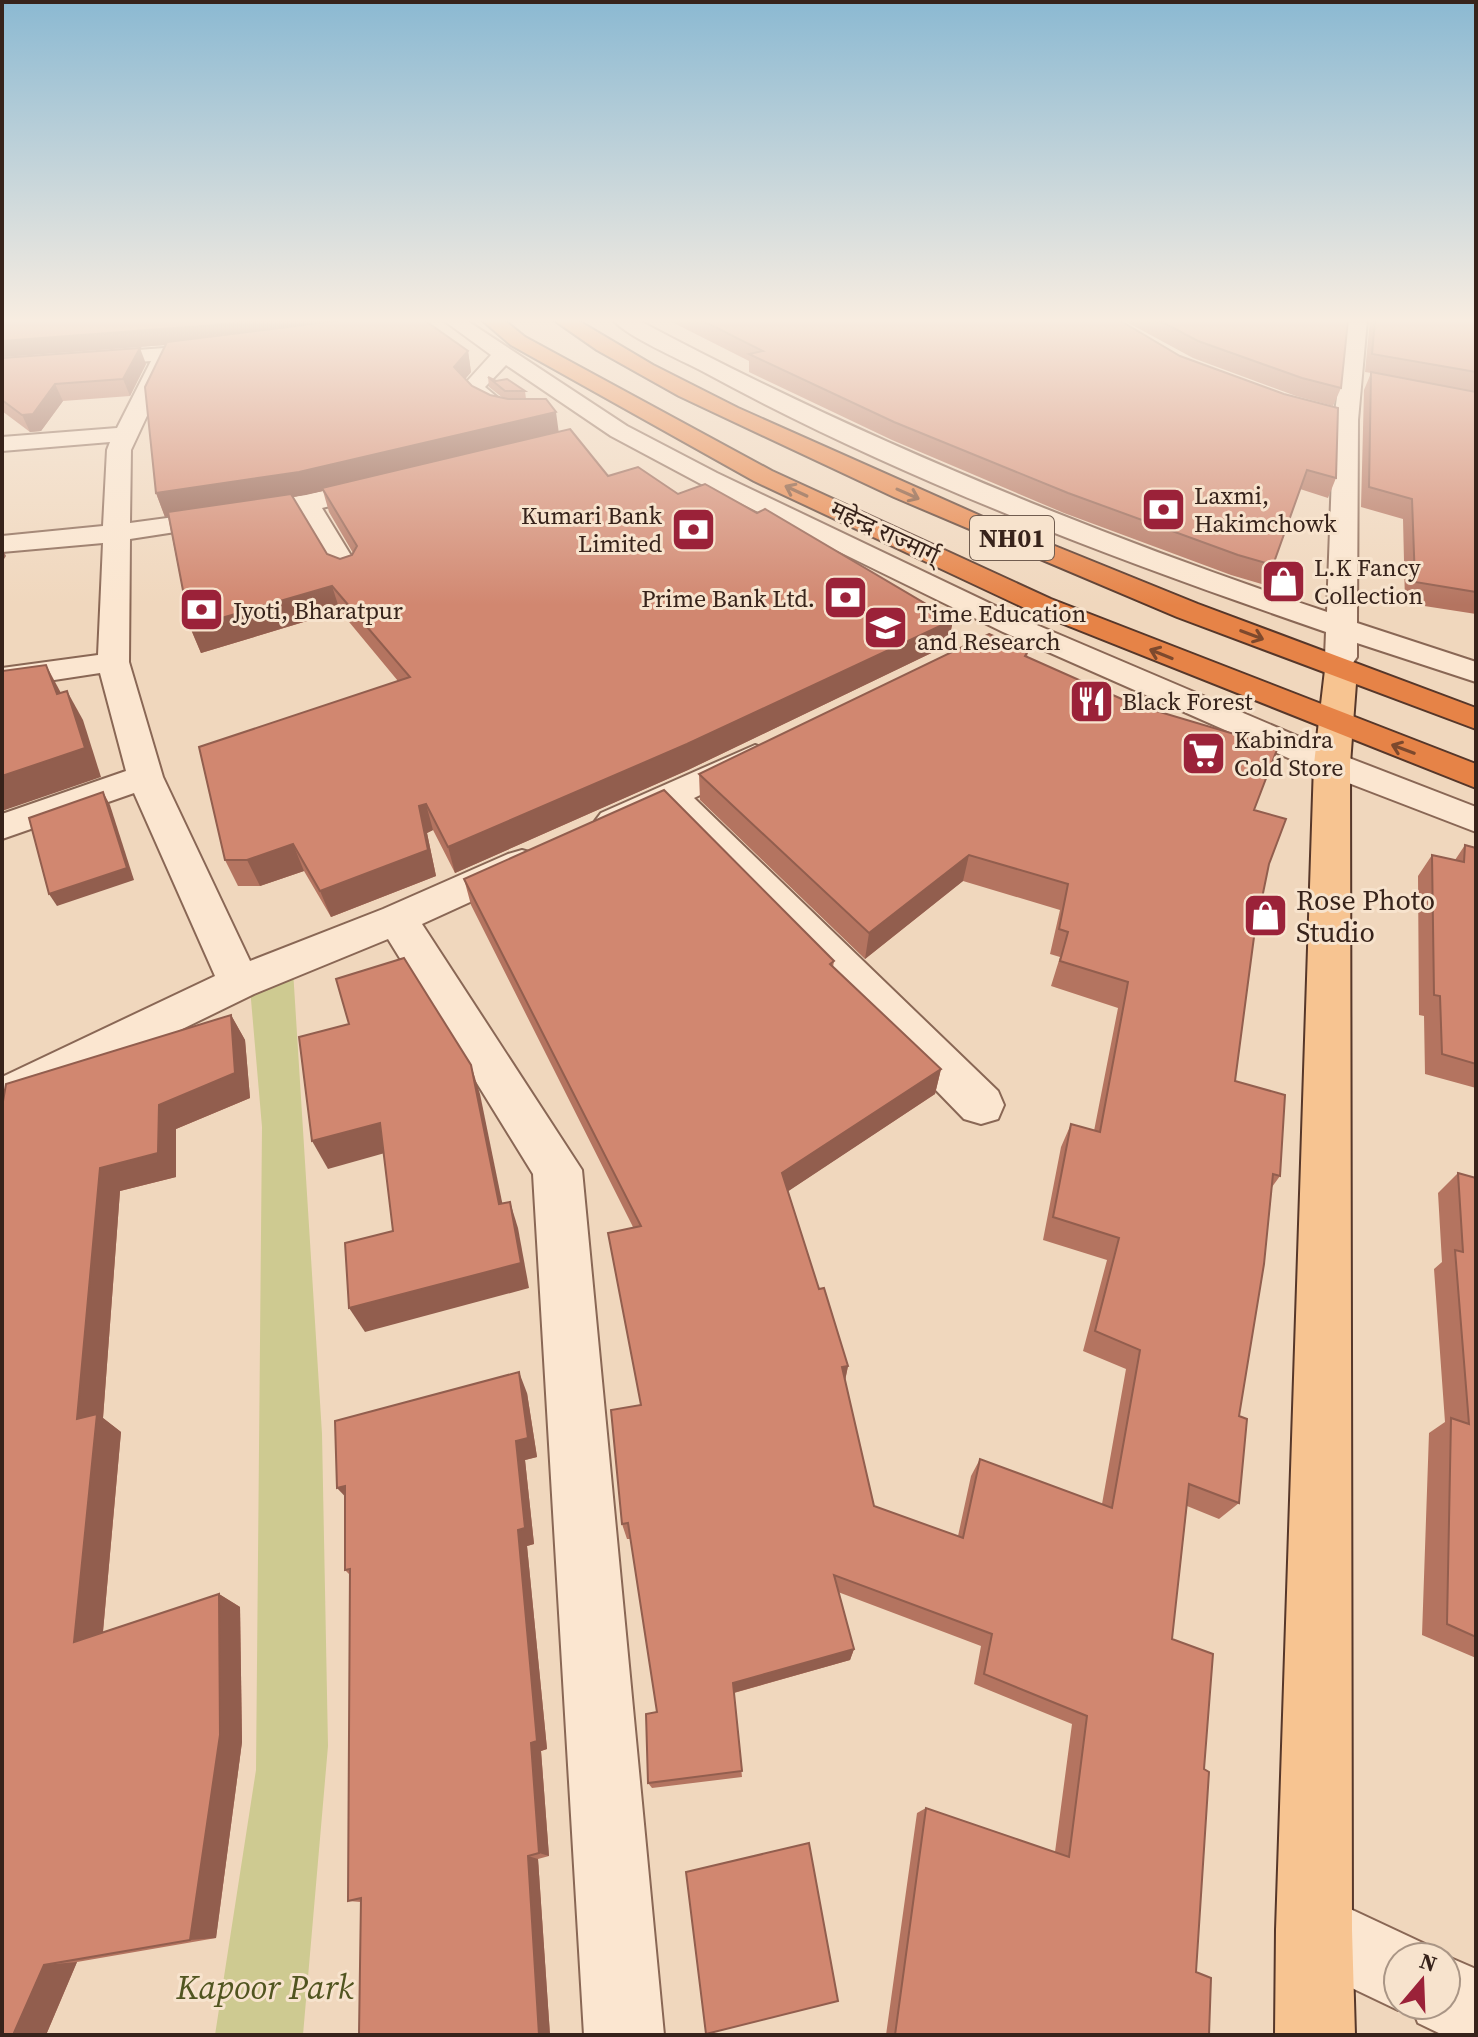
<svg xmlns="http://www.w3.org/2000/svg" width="1478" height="2037" viewBox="0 0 1478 2037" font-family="'Source Serif 4','Noto Sans Devanagari',serif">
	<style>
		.green { fill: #ceca91 }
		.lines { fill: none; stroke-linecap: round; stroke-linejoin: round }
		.minor-casing { stroke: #896755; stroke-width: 4 }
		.major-casing { stroke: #56372a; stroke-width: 4 }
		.highway-casing { stroke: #56372a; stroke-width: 4 }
		.minor { fill: #fbe6d0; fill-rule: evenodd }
		.major { fill: #f7c491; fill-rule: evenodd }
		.highway { fill: #e68347; fill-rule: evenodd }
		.wall { fill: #b47460; fill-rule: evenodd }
		.shaded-wall { fill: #925e4e }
		.building { fill: #d18770; stroke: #925e4e; stroke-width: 2 }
		.oneway { stroke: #7d492d }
		.labels { text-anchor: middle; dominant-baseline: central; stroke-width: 6; stroke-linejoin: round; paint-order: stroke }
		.far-poi-label { font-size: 24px; fill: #37231b; stroke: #f7e3cd; text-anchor: start }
		.far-street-label { font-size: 24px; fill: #37231b; stroke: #f7e3cd }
		.shield { fill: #f7e3cd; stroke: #715d50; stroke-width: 2 }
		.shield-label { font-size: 26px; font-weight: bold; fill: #37231b }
		.poi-label { font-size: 28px; fill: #37231b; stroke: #f7e3cd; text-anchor: start }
		.near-park-label { font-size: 34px; font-style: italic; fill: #515520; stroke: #f7e3cd }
	</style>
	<rect width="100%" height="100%" fill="#f0d7bd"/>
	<!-- green -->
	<path class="green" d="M293 970 322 1434 328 1746 303 2035H215L256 1770 262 1127 250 988Z"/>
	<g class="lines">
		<defs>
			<g id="minor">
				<path d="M443 320H466L627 426 717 473 1025 620 1344 756 1476 807V832L1320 772 1003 632 699 483 611 436 506 365 485 387 504 403 531 407 534 412 531 417C504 424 477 410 461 388L491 355Z"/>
				<path d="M613 320H638C859 438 1089 532 1327 612L1334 420 1347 320H1367L1358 420 1357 623 1476 662V682L1357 643V657L1352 664 1341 666 1330 664 1325 657 1326 632C1114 559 900 479 702 371 681 360 626 336 613 320Z"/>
				<path d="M219 344 229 350 226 354 173 360 131 450 130 523 241 508 383 478 392 481 396 486 392 491 322 508 361 572 357 578 347 581 337 578 299 513 130 539 129 662 163 777 250 961 383 909 508 854 522 850 536 854 541 863 536 872 422 924 582 1170 664 2035H584L533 1174 388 939 254 994 2 1117V1077L215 976 134 793 2 839V814L126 771 100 673 2 688V668L98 655 103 543 2 552V536L103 526 107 450 110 442 2 451V437L117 428 151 361 2 372V360Z"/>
				<path d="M755 745 767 749 772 756 767 763 694 798 998 1091 1004 1105 998 1119 981 1124 964 1119 665 811 627 829 614 833 601 829 595 821 601 813Z"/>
				<path d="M1314 1892 1425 1944 1431 1957H1398V2005H1409L1398 2010 1287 1957 1276 1930 1287 1903Z"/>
				<path d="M1446 1956 1476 1969V2035H1443L1418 2023 1411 2005H1446Z"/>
			</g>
			<path id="major" d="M1341 660 1352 663 1357 670 1350 764 1352 1930 1355 2035H1275L1276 1930 1314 764 1325 670 1330 663Z"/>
			<g id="highway">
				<path d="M482 320H504L525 337 772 471 1051 599 1476 764V788L1031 611 754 481 511 345Z"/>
				<path d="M554 320H577L653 365 738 408 983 517 1198 604 1476 708V729L1177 617 894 497 679 396 597 350Z"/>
			</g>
		</defs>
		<!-- minor casing -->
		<use href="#minor" class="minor-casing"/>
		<!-- major casing -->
		<use href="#major" class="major-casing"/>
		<!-- highway casing -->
		<use href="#highway" class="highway-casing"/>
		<!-- minor -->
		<use href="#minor" class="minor"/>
		<!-- major -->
		<use href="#major" class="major"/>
		<!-- highway -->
		<use href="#highway" class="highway"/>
	</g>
	<!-- wall -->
	<g class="wall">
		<path d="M2 320 468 351 471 372 465 379 472 386 490 395 503 398 489 387 488 377 496 381 525 391 526 399 558 431 608 476 678 494 953 620 948 645 688 770 455 873 433 830 427 833 436 876 331 917 304 871 260 886H238L225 860 398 681 340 611 201 653 190 627 168 516 165 517 156 493 166 345 2 357ZM323 491 329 512 353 553 352 555 340 559 327 554 293 497Z"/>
		<path d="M668 320H1119L1336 478 1328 498 1300 489 1265 585 1231 575 1064 513 892 440 749 372V361Z"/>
		<path d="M1123 320H1348L1341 388 1333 406 1296 396 1193 358Z"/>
		<path d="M1370 320H1476V614L1405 603 1403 519 1361 507 1364 390 1371 373 1365 372Z"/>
		<path d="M2 358 146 364 130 396 63 401 41 431 30 432 2 411Z"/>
		<path d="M1028 651 1027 657 1254 810 1269 864 1254 937 1235 1081 1280 1176 1272 1187 1239 1416V1503L1219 1519 1187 1506 1172 1639 1204 1769 1196 1972 1209 2035H886L917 1813 926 1808 1055 1852 1072 1724 974 1684 981 1646 838 1592 854 1649 850 1660 734 1693 742 1777 652 1788 648 1783 657 1712 631 1539H627L622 1524 641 1405 633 1227 471 905 464 879 834 961 833 967 941 1069 935 1094 788 1191 819 1289 848 1366 845 1381 874 1506 958 1536 971 1476 980 1459 1102 1504 1126 1369 1083 1351 1107 1260 1043 1240 1061 1147 1071 1124 1094 1131 1118 1008 1051 986 1060 957 1050 954 1060 910 963 881 865 959 700 800 699 774Z"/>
		<path d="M1465 845 1476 848V1088L1425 1074 1424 1016 1419 1015 1418 876 1432 855 1455 860Z"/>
		<path d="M231 1015 245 1040 250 1098 176 1129V1177L120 1191 103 1418 121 1432 103 1632 219 1594 240 1607 242 1742 216 1938 77 1962 46 2035 2 1107Z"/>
		<path d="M1458 1173 1476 1178V1658L1422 1635 1429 1433 1445 1422 1434 1269 1442 1262 1438 1193Z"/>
		<path d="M527 1393 537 1457 525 1460 534 1544 527 1546 547 1749 541 1751 549 1856 538 1859 550 2035H359L361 1902 348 1901 350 1575 345 1570Z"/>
	</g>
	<!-- shaded-wall -->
	<g class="shaded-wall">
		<path d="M256 320H376L219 341 2 357V341Z"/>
		<path d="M140 348 146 364 130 396 123 379Z"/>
		<path d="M468 351 471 372 458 388 454 367Z"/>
		<path d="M55 384 63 401 41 431 30 432 22 415Z"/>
		<path d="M556 412 559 434 322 488 323 491 306 495 165 517 156 493Z"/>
		<path d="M2 548 6 556 2 562Z"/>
		<path d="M332 586 340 611 201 653 190 627Z"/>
		<path d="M953 620 948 645 688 770 455 873 448 847Z"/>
		<path d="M46 665 61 693 57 694Z"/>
		<path d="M67 691 83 720 101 777 2 811V776Z"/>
		<path d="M103 792 110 805 134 880 57 906 49 894Z"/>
		<path d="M426 804 433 830 427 833 436 876 331 917 320 891 419 806Z"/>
		<path d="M293 844 304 871 260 886 247 860Z"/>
		<path d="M969 855 963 881 865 959 869 933Z"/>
		<path d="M231 1015 245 1040 250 1098 176 1129V1177L120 1191 103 1418 121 1432 101 1653 74 1642 77 1419 100 1168 159 1105Z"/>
		<path d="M471 1065 480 1094 508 1231 499 1204Z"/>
		<path d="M941 1069 935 1094 781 1196 782 1173Z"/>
		<path d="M380 1123 392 1151 328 1169 312 1141Z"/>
		<path d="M510 1202 518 1228 529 1288 365 1332 349 1308Z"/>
		<path d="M848 1366 844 1385 842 1367Z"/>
		<path d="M519 1372 527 1393 537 1457 525 1460 534 1544 527 1546 547 1749 541 1751 549 1856 539 1853 531 1743 518 1530 516 1441Z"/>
		<path d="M345 1486 354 1506 337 1488Z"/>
		<path d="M219 1594 240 1607 242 1742 216 1938 190 1940Z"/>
		<path d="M854 1649 850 1660 733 1693V1683Z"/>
		<path d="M528 1856 538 1859 550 2035H539Z"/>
		<path d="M77 1962 46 2035H13L44 1965Z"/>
	</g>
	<!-- building -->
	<g class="building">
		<path d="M2 320H256L214 325 2 341Z"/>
		<path d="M343 320H424L468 351 454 367 472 386 490 395 508 399H546L556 412 299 472 156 493 145 387 167 342Z"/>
		<path d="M701 320H1119L1180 356 1284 394 1338 408 1336 478 1307 470 1273 565 1238 555 1068 493 894 422 749 354 763 351Z"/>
		<path d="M1158 320H1348L1341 388 1302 378 1198 341Z"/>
		<path d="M1375 320H1476V372L1372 354Z"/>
		<path d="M140 348 123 379 55 384 33 414 22 415 2 400V358Z"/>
		<path d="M1371 372 1476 392V592L1415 582 1412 499 1369 487Z"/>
		<path d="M488 377 496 381 507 379 525 391H505Z"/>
		<path d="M570 429 608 476 638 467 678 494 705 484 757 513 765 509 953 620 687 744 448 847 426 804 419 806 428 850 320 891 293 844 247 860H225L199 747 410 677 332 586 190 627 168 512 291 494 327 554 340 559 352 555 357 546 322 488Z"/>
		<path d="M989 634 1028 651 1025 656 1133 704 1278 747 1254 810 1286 819 1269 864 1254 937 1235 1081 1285 1095 1280 1176 1273 1174 1264 1264 1239 1416 1247 1419 1239 1503 1189 1484 1172 1639 1213 1654 1204 1769 1209 1772 1196 1972 1211 1978 1209 2035H895L926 1808 1069 1857 1087 1716 984 1674 992 1634 834 1575 854 1649 733 1683 742 1771 648 1783 646 1714 657 1712 628 1523 622 1524 611 1410 641 1405 608 1233 641 1226 464 879 664 790 834 961 830 964 941 1069 782 1173 819 1289 824 1288 848 1366 842 1367 874 1506 963 1538 980 1459 1112 1508 1140 1350 1095 1331 1119 1238 1053 1217 1071 1124 1100 1132 1128 982 1060 961 1068 932 1059 929 1068 884 969 855 869 933 699 774Z"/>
		<path d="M46 665 57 694 67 691 85 748 2 776V671Z"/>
		<path d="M103 792 127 868 49 894 29 818Z"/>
		<path d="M1465 845 1476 848V1064L1442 1054 1440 996 1434 995 1432 855 1464 862Z"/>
		<path d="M404 958 471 1065 499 1204 510 1202 521 1263 349 1308 345 1243 393 1231 380 1123 312 1141 299 1037 349 1024 336 979Z"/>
		<path d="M231 1015 235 1073 159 1105 158 1153 100 1168 77 1419 97 1414 74 1642 219 1594 220 1735 190 1940 44 1965 13 2035H2V1107L6 1084Z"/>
		<path d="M1458 1173 1476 1178V1637L1447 1624 1451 1418 1469 1424 1455 1250 1463 1252Z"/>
		<path d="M519 1372 528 1438 516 1441 525 1528 518 1530 537 1741 531 1743 539 1853 528 1856 539 2035H359L361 1898 348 1901 350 1569 345 1570V1486L337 1488 335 1421Z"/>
		<path d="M809 1843 838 2001 706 2034 686 1872Z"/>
	</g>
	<!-- one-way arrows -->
	<defs><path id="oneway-shaft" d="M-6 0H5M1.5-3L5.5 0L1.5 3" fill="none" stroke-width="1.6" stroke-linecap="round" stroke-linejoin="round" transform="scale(2)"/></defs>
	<g class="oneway">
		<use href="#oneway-shaft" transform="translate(796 491) rotate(-155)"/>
		<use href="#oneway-shaft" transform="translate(908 494) rotate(24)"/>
		<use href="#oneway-shaft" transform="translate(1252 635) rotate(21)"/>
		<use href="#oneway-shaft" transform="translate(1161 654) rotate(-158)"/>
		<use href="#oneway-shaft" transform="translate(1403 749) rotate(-159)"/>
	</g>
	<!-- sky -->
	<linearGradient id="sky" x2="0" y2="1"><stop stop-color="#8bb9d2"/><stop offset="0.53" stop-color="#f8ede1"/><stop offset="1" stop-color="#f8ede1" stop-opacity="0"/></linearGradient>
	<rect width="1478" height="605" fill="url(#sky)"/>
	<!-- icons -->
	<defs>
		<symbol id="bank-square" viewBox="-11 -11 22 22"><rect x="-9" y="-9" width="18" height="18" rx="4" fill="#9b2239" stroke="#f7e3cd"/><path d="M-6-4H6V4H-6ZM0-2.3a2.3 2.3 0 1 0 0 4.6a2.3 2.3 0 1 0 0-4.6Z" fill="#fff"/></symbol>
		<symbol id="shop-square" viewBox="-11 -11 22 22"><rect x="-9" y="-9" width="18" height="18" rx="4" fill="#9b2239" stroke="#f7e3cd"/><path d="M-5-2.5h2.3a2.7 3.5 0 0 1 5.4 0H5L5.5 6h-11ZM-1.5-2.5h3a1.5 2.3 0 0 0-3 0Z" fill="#fff"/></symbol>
		<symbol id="university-square" viewBox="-11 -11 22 22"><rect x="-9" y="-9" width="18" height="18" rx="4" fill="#9b2239" stroke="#f7e3cd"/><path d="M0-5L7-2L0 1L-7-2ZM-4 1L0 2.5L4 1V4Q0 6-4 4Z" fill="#fff"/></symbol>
		<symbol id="restaurant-square" viewBox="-11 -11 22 22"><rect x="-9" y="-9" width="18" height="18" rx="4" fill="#9b2239" stroke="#f7e3cd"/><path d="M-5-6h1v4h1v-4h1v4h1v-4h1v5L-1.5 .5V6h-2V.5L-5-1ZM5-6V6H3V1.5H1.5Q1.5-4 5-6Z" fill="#fff"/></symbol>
		<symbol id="supermarket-square" viewBox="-11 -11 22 22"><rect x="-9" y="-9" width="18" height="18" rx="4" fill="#9b2239" stroke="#f7e3cd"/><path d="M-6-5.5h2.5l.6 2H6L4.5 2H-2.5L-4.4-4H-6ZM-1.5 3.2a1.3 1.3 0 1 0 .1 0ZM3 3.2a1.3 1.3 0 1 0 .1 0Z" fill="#fff"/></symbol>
	</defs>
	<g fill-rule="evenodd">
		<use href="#bank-square" x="1138" y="484" width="51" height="51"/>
		<use href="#bank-square" x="668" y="504" width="51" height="51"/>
		<use href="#shop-square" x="1258" y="556" width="51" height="51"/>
		<use href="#bank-square" x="820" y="572" width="51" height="51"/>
		<use href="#bank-square" x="176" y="584" width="51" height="51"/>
		<use href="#university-square" x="860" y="602" width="51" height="51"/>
		<use href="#restaurant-square" x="1066" y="676" width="51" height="51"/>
		<use href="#supermarket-square" x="1178" y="728" width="51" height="51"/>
		<use href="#shop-square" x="1240" y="890" width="51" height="51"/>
	</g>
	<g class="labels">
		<!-- far-poi labels -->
		<g class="far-poi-label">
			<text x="1194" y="495">Laxmi,<tspan x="1194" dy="28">Hakimchowk</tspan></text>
			<text x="662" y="515" text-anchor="end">Kumari Bank<tspan x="662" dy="28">Limited</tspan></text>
			<text x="1314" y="567">L.K Fancy<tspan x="1314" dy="28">Collection</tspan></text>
			<text x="815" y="598" text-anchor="end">Prime Bank Ltd.</text>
			<text x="233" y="610">Jyoti, Bharatpur</text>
			<text x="917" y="613">Time Education<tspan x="917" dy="28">and Research</tspan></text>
			<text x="1122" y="701">Black Forest</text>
			<text x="1234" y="739">Kabindra<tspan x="1234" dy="28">Cold Store</tspan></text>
		</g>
		<!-- far-street labels -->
		<g class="far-street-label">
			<text transform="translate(885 532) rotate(25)">महेन्द्र राज्मार्ग्</text>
		</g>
		<!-- shield labels -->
		<rect class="shield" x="970" y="516" width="84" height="44" rx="6"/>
		<g class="shield-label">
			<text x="1012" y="538">NH01</text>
		</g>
		<!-- poi labels -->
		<g class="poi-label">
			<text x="1296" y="900">Rose Photo<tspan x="1296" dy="32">Studio</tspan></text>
		</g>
		<!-- near-park labels -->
		<g class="near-park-label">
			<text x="265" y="1987">Kapoor Park</text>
		</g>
	</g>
	<!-- border -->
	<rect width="1478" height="2037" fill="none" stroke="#37231b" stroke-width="8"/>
	<!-- north arrow -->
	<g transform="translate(1422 1981) rotate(19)"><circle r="38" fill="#f7e3cd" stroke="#aa9686" stroke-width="2"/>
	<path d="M0-6L14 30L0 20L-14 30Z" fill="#9b2239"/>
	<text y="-12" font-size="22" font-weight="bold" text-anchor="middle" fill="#37231b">N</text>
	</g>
</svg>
